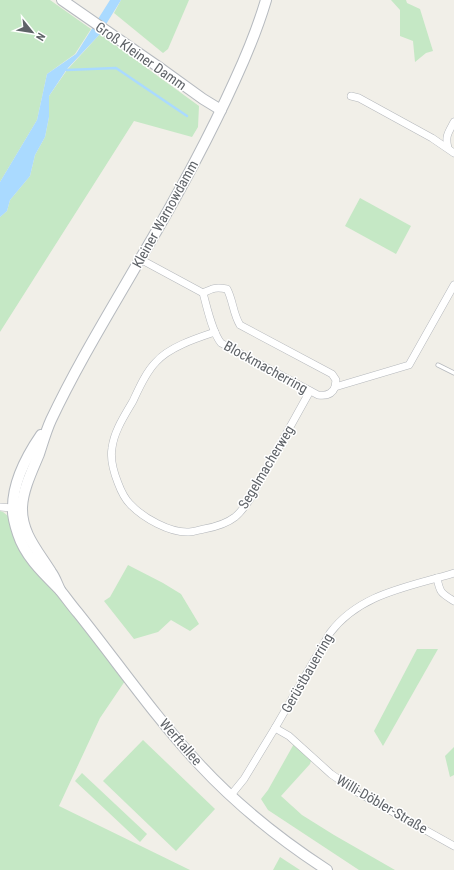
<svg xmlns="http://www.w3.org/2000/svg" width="454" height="870" viewBox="0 0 454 870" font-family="'Roboto Condensed',sans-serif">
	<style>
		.green { fill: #c5e8c5 }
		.water { fill: #aadaff }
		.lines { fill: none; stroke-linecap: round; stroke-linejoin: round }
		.stream { stroke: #aadaff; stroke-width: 2.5 }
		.lane-casing { stroke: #b5b8bc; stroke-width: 5 }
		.street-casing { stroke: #b5b8bc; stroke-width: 8 }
		.secondary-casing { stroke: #b6babf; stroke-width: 12 }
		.lane { stroke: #fff; stroke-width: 3.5 }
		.street { stroke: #fff; stroke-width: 7 }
		.secondary { stroke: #fff; stroke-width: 10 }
		.labels { text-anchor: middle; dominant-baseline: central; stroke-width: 3; stroke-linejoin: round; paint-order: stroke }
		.street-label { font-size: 14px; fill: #5f6368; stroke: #fff }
	</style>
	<rect width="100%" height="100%" fill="#f1efe8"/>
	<!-- green -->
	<g class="green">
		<path d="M0 0H50L91 29 75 54 47 74 37 120 0 182Z"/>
		<path d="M121 0H189L168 49 163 53 114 13Z"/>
		<path d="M391 0H406L407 3 420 9 433 51 426 53 415 62 413 41 400 36V10Z"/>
		<path d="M100 34 199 106 198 127 192 137 134 121 0 332V217L7 211 10 200 30 176 35 155 45 137 49 117V96L67 70Z"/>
		<path d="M360 198 411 226 396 254 345 226Z"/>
		<path d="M0 511 3 512 8 516 30 561 125 681 100 718 59 806 190 870H0Z"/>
		<path d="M128 565 163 583 181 594 199 624 190 631 171 620 158 632 134 639 104 601 110 597Z"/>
		<path d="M417 649H438L383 746 374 731Z"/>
		<path d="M143 740 215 809 176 851 103 781Z"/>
		<path d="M295 742 312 758 310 764 281 796 302 815 334 835 395 870H359L268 810 261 799 268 790Z"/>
		<path d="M454 747V775L450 777 445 756Z"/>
		<path d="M82 773 147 834 140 842 75 781Z"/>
		<path d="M280 857 300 870H273Z"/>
	</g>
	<!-- water -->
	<path class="water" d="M110 0H121L100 34 67 69 49 96V117L45 137 35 155 30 176 10 200 7 211 0 217V182L37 120 47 74 76 54Z"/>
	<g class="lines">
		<!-- stream -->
		<path class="stream" d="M65 68 67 70 116 68 187 116"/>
		<defs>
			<path id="lane" d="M438 365 454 373"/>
			<g id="street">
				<path d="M351 96 359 98 432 138 454 153"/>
				<path d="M448 148C445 136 448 133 454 122"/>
				<path d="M140 259 203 293C207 307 212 332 221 343L318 395C325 396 332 395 335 387L409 365 454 285"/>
				<path d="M203 293C213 288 216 287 227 289 233 300 233 314 240 325L332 374 336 380 335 387"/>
				<path d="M215 332C197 338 169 347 156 362 146 372 139 388 133 401 125 415 114 431 112 448 110 459 114 473 118 483 121 491 124 498 130 504 143 518 170 533 189 532 194 532 199 530 204 529 215 527 226 524 235 517 241 512 246 505 250 499L310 391"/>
				<path d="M0 507 12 508"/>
				<path d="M437 578C440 593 441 593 454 601"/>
				<path d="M275 728 289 736 331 774 357 792 454 846"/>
				<path d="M231 795 244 779 275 728 330 633C360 593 409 587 454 573"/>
			</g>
			<g id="secondary">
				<path d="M62 0 160 68 203 99 221 110"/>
				<path d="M41 435C28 454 13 482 13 507 12 515 15 525 18 534 25 556 43 573 59 589 65 596 71 605 78 613 118 663 155 717 199 764 236 804 281 840 327 870"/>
				<path d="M60 590C57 584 55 577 51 572 38 551 21 533 22 507 23 489 32 471 39 454 43 442 46 431 51 420 77 365 109 313 139 261 174 202 207 142 235 80 247 54 258 27 266 0"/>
			</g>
		</defs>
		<!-- lane casing -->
		<use href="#lane" class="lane-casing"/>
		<!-- street casing -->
		<use href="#street" class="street-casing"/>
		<!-- secondary casing -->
		<use href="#secondary" class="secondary-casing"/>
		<!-- lane -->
		<use href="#lane" class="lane"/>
		<!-- street -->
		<use href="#street" class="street"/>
		<!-- secondary -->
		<use href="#secondary" class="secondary"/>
	</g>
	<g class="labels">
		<!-- street labels -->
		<g class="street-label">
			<text transform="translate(141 56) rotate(35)">Groß Kleiner Damm</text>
			<text transform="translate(165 214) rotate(-61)">Kleiner Warnowdamm</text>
			<text transform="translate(266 367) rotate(29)">Blockmacherring</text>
			<text transform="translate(266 467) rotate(-59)">Segelmacherweg</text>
			<text transform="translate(307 673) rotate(-60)">Gerüstbauerring</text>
			<text transform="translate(181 742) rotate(49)">Werftallee</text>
			<text transform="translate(382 804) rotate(30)">Willi-Döbler-Straße</text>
		</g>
	</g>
	<!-- north arrow -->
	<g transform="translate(32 32) rotate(120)" stroke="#ffffff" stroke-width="3" paint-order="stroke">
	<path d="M0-3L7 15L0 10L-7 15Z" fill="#5f6368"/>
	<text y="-6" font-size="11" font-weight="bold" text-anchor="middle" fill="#5f6368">N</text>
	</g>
</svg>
